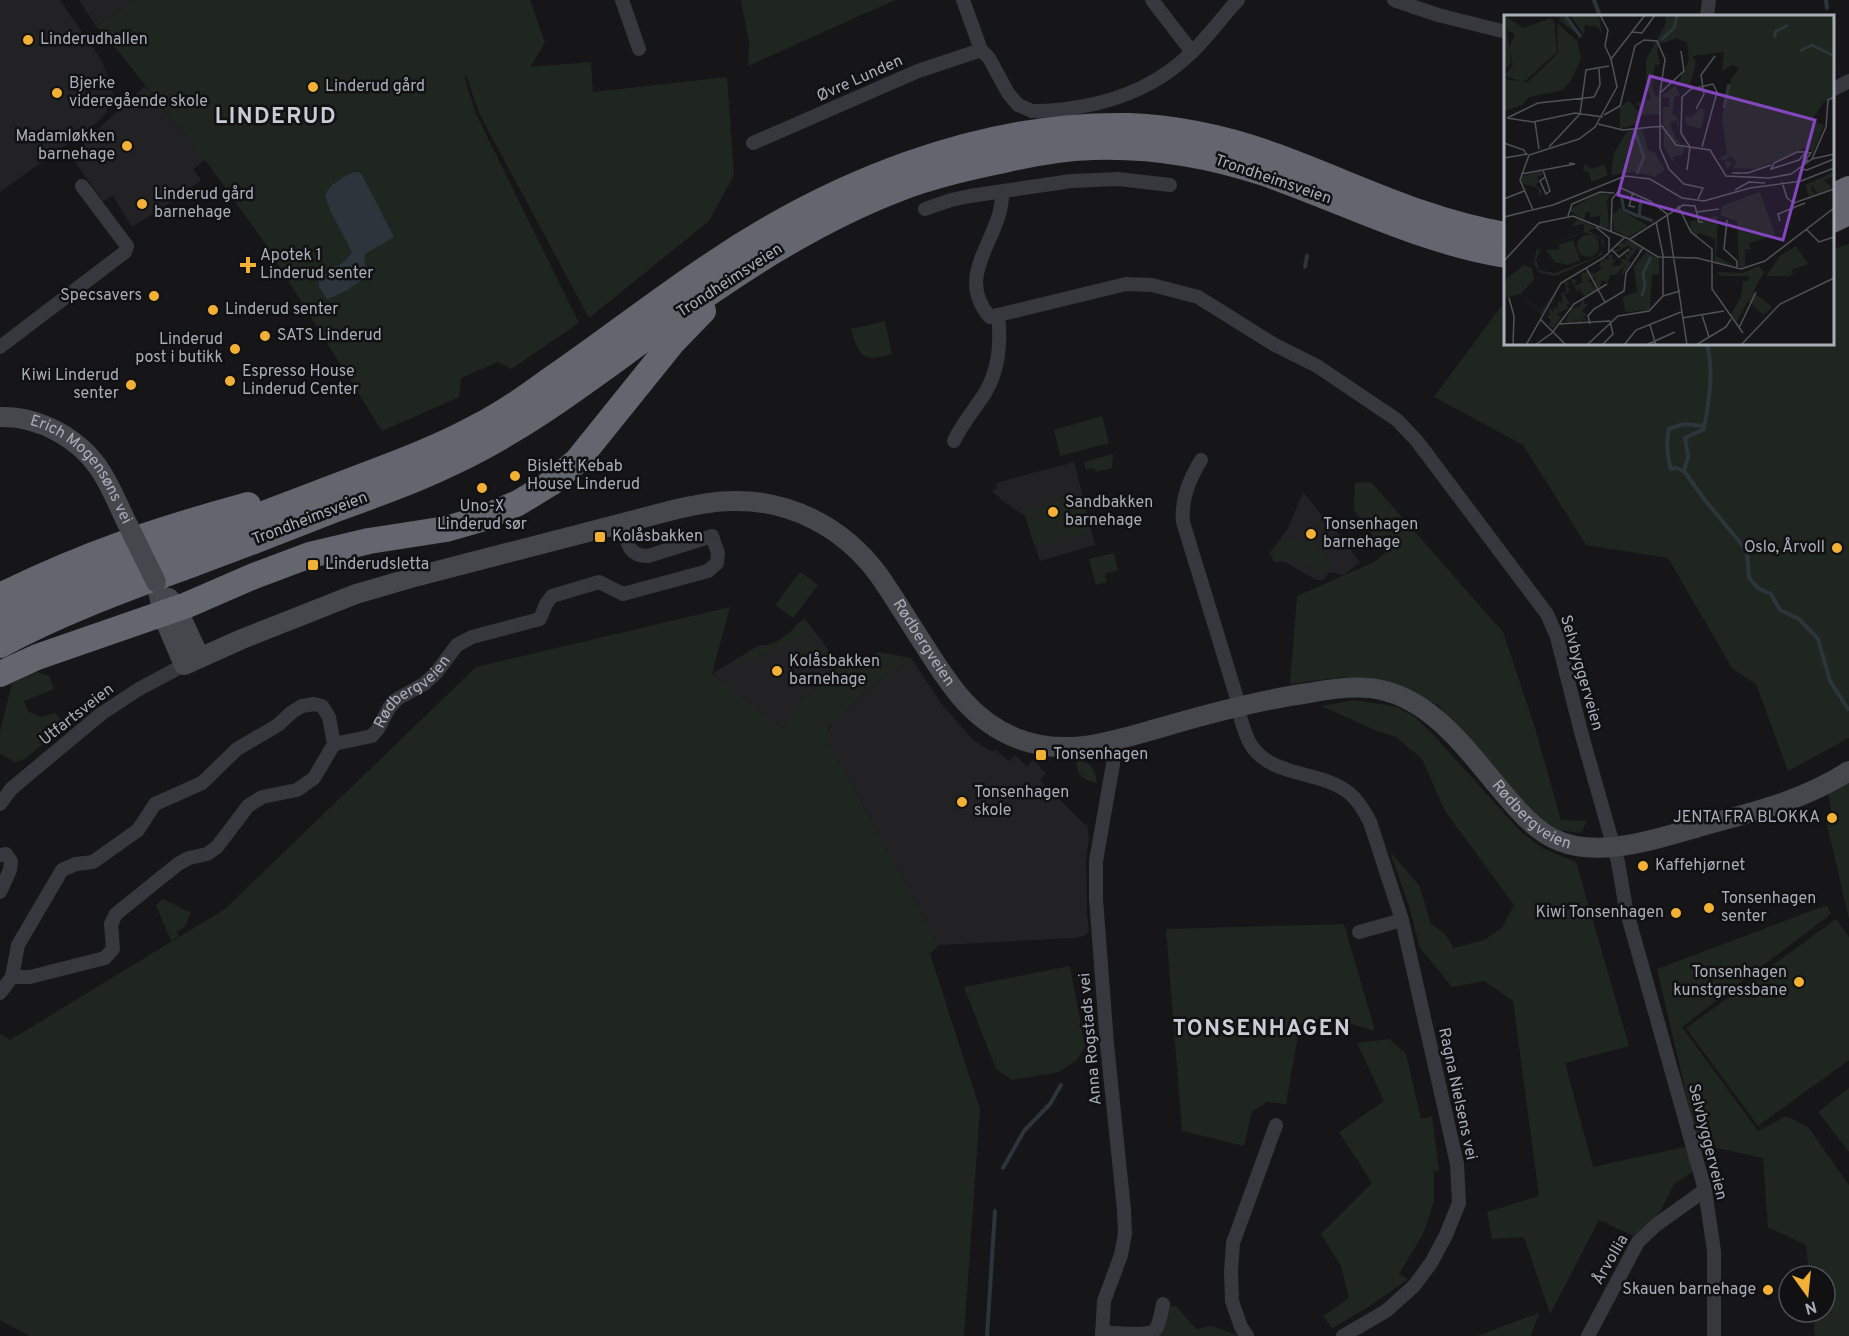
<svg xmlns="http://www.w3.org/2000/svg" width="1849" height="1336" viewBox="0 0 1849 1336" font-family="Overpass,sans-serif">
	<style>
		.built { fill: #222225 }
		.green { fill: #1e261f }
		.water { fill: #2c353c }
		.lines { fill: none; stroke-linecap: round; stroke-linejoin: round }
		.stream { stroke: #2c353c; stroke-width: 4 }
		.street { stroke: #37383d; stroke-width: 14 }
		.secondary { stroke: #45474d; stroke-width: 20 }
		.highway { stroke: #63666e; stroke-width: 26 }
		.secondary-bridge { stroke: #45474d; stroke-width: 20 }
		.poi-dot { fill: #f2b134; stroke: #111113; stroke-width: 2 }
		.labels { text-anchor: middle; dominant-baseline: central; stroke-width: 5; stroke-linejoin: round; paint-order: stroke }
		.poi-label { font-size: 16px; fill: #a8adb8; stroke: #111113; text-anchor: start }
		.street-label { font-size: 16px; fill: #a8adb8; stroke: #111113 }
		.district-label { font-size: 22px; font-weight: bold; letter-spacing: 1.5px; fill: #c9ccd4; stroke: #111113 }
		.inset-river { fill: none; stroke: #2c353c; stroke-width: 3 }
		.inset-road { fill: none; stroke: #505258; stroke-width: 1.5 }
		.view { fill: #8446be; fill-opacity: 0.15; stroke: #8446be; stroke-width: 3 }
		.inset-edge { fill: none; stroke: #a8adb8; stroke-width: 3 }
	</style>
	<rect width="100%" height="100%" fill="#161618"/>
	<!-- built -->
	<g class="built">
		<path d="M0 0H60L100 58 111 83 114 97 105 114 95 124 0 192Z"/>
		<path d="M79 0H136L96 26Z"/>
		<path d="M145 86 205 160 193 169 201 180 173 201 132 227 113 196 103 201 70 155Z"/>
		<path d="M1074 462 1095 545 1040 561 1025 516 1004 502 992 491 997 488 996 483Z"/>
		<path d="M1303 492 1328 523H1330L1360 562 1344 575 1330 572 1322 580H1316L1285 562H1274L1270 553 1288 528Z"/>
		<path d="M805 619 820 638 839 667 797 707 784 728 780 727 712 674 759 645H768L779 640 793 630 797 623Z"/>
		<path d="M911 658 941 703 972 739 992 752 995 749 1009 761 1015 755 1027 766 1033 760 1046 773 1040 780 1084 824H1087L1089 838 1086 860 1087 913 1089 932 1084 936 1074 938 939 945 828 741 827 733 833 722 874 684Z"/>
	</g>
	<!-- green -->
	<g class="green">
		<path d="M136 0H530L545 43 530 67 591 62 593 92 727 77 734 175 709 221 589 318 479 113 466 75 465 79 476 114 579 323 511 369 498 362 461 378 459 397 382 431 264 242 214 172 123 57 96 26Z"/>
		<path d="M741 0H895L748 66 749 43Z"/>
		<path d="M1849 244V738L1788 771 1756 684 1732 668 1668 558 1586 545 1523 445 1434 397 1505 301 1506 344H1832L1833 249Z"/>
		<path d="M885 321 892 354C862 363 859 356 851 329Z"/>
		<path d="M1102 416 1109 443 1060 456 1054 430Z"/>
		<path d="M1113 454 1112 468 1096 472 1094 468 1086 470 1084 462Z"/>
		<path d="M1371 482 1503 632 1535 728 1561 820 1587 821 1581 833 1557 830 1533 814 1439 706 1409 690 1377 681 1344 677 1290 684 1297 596 1372 563 1385 553 1354 510 1355 483Z"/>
		<path d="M1080 493 1091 532 1034 545 1024 511Z"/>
		<path d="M1281 541 1314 542 1334 566 1321 575 1295 556 1274 562 1273 550Z"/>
		<path d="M1114 553 1118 570 1105 574 1107 582 1096 585 1089 559Z"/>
		<path d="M800 572 818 585 793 618 775 605Z"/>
		<path d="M730 607 712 674 780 727 784 728 796 707 839 667 852 666 879 652 911 658 874 684 833 722 828 728V741L939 945 930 954 980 1109 964 1336H29L0 1320V1034L10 1040 225 909 476 667Z"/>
		<path d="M805 620 813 633 745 663 742 657 760 646H768L780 640 793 631 798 623Z"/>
		<path d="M818 641 833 665 815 668 813 658 793 661 791 653Z"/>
		<path d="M37 672 49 676 54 689 24 701 28 711 41 717 55 713 65 725 25 759 15 762 0 753V732L12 683Z"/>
		<path d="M1355 700 1397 707 1416 718 1438 740 1521 832 1542 848 1576 862 1629 1046 1565 1063 1593 1167 1689 1146 1694 1171 1674 1184 1660 1212 1636 1237 1599 1220 1550 1314 1524 1237 1492 1239 1487 1212 1539 1196 1513 1001 1484 981 1452 987 1420 948 1408 903 1390 852 1419 885 1431 924 1445 934 1454 948 1484 940 1502 928 1514 905 1445 811 1422 759 1396 737 1374 730 1322 706Z"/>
		<path d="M1077 760C1090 761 1096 770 1097 783 1083 781 1075 774 1077 760Z"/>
		<path d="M1849 781V919L1825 816 1832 814 1828 794Z"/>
		<path d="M163 899 191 913 184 928 176 931 179 936 171 941 156 905Z"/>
		<path d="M1827 905 1831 914 1682 1027 1758 1131 1786 1116 1808 1127 1849 1185V1336H1815L1813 1312H1825V1276H1809L1806 1245 1768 1227 1763 1158 1698 1144 1657 969Z"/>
		<path d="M1836 919 1849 937V1060L1758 1126 1686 1028Z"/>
		<path d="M1344 924 1375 1031 1329 1017 1300 1024 1286 1104 1267 1102 1252 1112 1244 1146 1182 1131 1166 929Z"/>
		<path d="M1070 966 1085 1047 1076 1061 1059 1072 1012 1080 996 1069 964 987Z"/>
		<path d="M1389 1039 1406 1054 1421 1119 1432 1116 1439 1171H1434V1201L1424 1232 1399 1274 1408 1279 1370 1306 1332 1328 1323 1316 1349 1298 1341 1266 1321 1234 1372 1183 1339 1132 1384 1101 1357 1043Z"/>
		<path d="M1849 1088V1152L1818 1112Z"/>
		<path d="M1176 1306 1196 1329 1212 1326 1241 1336H1154L1167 1307Z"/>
		<path d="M1539 1313 1531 1336H1477Z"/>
	</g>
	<!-- water -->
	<path class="water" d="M358 172 361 173 394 237 365 254C363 261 367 268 365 274 363 283 335 297 327 299L319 287V279L346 260 352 252 331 212 325 195C330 185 346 173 358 172Z"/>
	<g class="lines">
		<!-- stream -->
		<g class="stream">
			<path d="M1594 0 1600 16"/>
			<path d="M1826 0 1827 8"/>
			<path d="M1305 267 1307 256"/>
			<path d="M1707 344C1714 371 1709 401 1704 429L1685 438 1688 456 1684 471 1705 500 1747 551 1749 578 1758 588 1771 594 1780 610 1799 619 1818 639 1830 681 1848 709"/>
			<path d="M1684 471 1676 468 1671 469C1667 457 1666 441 1669 429L1684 424 1704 426"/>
			<path d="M1003 1168 1024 1131 1050 1104 1061 1085"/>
			<path d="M987 1336 995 1211"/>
		</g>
		<!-- street -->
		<g class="street">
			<path d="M622 0 639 49"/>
			<path d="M963 0 981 50 989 58 1008 93 1018 105 1032 111H1038C1094 109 1150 93 1191 53 1208 37 1222 17 1238 0"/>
			<path d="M1152 0 1192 52"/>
			<path d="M1394 0 1438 15 1506 32"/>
			<path d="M1707 16 1709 0"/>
			<path d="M1832 90 1849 81"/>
			<path d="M753 143 918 71 981 50"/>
			<path d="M1002 192C1004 237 952 274 990 317L1126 284 1152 285 1198 297 1275 345 1317 366 1397 420 1417 441 1547 614 1557 637 1581 732 1618 862 1626 909 1705 1190 1714 1251V1336"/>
			<path d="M925 209 951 200 970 196 1071 181 1118 179 1170 185"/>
			<path d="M0 347 125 252 127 246 82 186"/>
			<path d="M954 441C962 423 975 409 985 393 999 370 1001 341 998 315"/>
			<path d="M1201 460C1189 480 1181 499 1183 522L1239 705"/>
			<path d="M314 704 322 706 329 717 334 744 314 778 297 790 262 797 248 806 217 847 207 854 189 858 178 864 116 914 111 924 113 949 105 958 30 977H12L18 945 62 870 76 864 93 862 138 830 155 804 202 783 237 749 278 725 292 712 302 706Z"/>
			<path d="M1237 706C1241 718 1244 734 1251 745 1272 778 1321 770 1349 793 1358 800 1365 812 1370 822L1402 920 1457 1164 1459 1203 1446 1235 1431 1263 1414 1286 1386 1311 1343 1336"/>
			<path id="s1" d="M334 744 372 736 378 729 389 708 397 699 424 684 436 673 457 645 472 637 540 619 546 604 552 596 599 582 623 594 708 571 717 563 718 553 712 536 648 556C626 556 627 540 622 522"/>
			<path d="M0 804 11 789 101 714 139 689 184 665"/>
			<path d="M0 855 6 854 11 861 10 870 0 892"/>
			<path d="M1359 932 1402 920"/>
			<path d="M0 993 12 977"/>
			<path d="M1102 1332C1114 1333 1146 1336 1154 1331 1160 1325 1161 1312 1163 1304"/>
			<path d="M1102 1336 1104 1301 1121 1255 1125 1234 1124 1210 1107 1044 1096 899V861L1113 764 1114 742"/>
			<path d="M1247 1336 1241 1327 1232 1301 1231 1272 1233 1243 1276 1125"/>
			<path d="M1588 1336 1638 1242 1656 1225 1705 1190"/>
		</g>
		<!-- secondary -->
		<g class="secondary">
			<path id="s2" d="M0 417C40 416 81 439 102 473 112 489 119 507 127 523"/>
			<path id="s3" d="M156 582 164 618 184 665 242 639 356 594 418 576 677 509C695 505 713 501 731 501 789 499 843 527 878 574 895 598 910 624 926 648 950 686 973 721 1016 738 1067 758 1113 741 1163 727 1211 713 1259 700 1309 693 1329 689 1349 686 1370 688 1431 695 1468 752 1505 795 1517 809 1529 823 1544 833 1590 865 1661 837 1709 824 1758 811 1806 799 1849 771"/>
			<path d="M169 598 179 613 200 658"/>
		</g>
		<!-- highway -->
		<g class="highway">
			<path d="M1832 197 1849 189"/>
			<path d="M1832 220 1849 212"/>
			<path d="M0 596C82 555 160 529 248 505"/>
			<path d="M0 621 31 604 68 588C155 554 244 522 332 488 381 469 431 452 477 427 503 414 527 397 550 380 604 343 656 302 710 266 832 183 981 123 1129 126 1179 128 1229 139 1275 156 1352 184 1425 222 1506 235"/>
			<path d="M0 645C61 612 125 589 190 565 239 547 288 528 336 509 375 495 414 481 451 463 529 427 596 373 665 324 738 271 816 220 900 188 934 175 969 167 1004 160 1033 153 1063 148 1093 147 1151 145 1209 155 1264 173 1345 201 1420 241 1506 255"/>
			<path d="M0 674 37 657 187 605 254 576 310 555 369 541 446 529 481 519 518 503 551 483 577 461 672 343 703 311"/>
		</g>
		<!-- secondary-bridge -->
		<path class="secondary-bridge" d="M127 523 156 582"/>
	</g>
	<!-- markers -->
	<g class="poi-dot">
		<circle cx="28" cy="40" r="6"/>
		<circle cx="313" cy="87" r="6"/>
		<circle cx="57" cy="93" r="6"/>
		<circle cx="127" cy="146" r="6"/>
		<circle cx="142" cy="204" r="6"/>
		<path d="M245 256h6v6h6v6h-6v6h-6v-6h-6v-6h6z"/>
		<circle cx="154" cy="296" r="6"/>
		<circle cx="213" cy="310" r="6"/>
		<circle cx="265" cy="336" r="6"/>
		<circle cx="235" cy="349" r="6"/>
		<circle cx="230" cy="381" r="6"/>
		<circle cx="131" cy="385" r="6"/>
		<circle cx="515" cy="476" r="6"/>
		<circle cx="482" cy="488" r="6"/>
		<circle cx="1053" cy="512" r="6"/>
		<circle cx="1311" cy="534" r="6"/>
		<rect x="594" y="531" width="12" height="12" rx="3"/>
		<circle cx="1837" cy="548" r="6"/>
		<rect x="307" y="559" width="12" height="12" rx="3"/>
		<circle cx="777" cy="671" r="6"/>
		<rect x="1035" y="749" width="12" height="12" rx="3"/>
		<circle cx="962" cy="802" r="6"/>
		<circle cx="1832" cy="818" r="6"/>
		<circle cx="1643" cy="866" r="6"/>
		<circle cx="1709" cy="908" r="6"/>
		<circle cx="1676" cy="913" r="6"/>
		<circle cx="1799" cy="982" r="6"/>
		<circle cx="1768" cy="1290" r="6"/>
	</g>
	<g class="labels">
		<!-- poi labels -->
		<g class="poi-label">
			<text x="40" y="40">Linderudhallen</text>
			<text x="69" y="84">Bjerke<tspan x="69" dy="18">videregående skole</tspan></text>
			<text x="325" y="87">Linderud gård</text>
			<text x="115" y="137" text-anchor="end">Madamløkken<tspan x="115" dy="18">barnehage</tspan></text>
			<text x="154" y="195">Linderud gård<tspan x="154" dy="18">barnehage</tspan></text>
			<text x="260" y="256">Apotek 1<tspan x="260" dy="18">Linderud senter</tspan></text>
			<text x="142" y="296" text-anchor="end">Specsavers</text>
			<text x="225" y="310">Linderud senter</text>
			<text x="277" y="336">SATS Linderud</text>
			<text x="223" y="340" text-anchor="end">Linderud<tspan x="223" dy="18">post i butikk</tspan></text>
			<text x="242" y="372">Espresso House<tspan x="242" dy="18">Linderud Center</tspan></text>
			<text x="119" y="376" text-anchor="end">Kiwi Linderud<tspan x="119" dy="18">senter</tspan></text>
			<text x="527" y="467">Bislett Kebab<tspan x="527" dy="18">House Linderud</tspan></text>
			<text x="1065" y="503">Sandbakken<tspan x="1065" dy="18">barnehage</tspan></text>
			<text x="482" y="507" text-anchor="middle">Uno-X<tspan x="482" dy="18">Linderud sør</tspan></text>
			<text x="1323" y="525">Tonsenhagen<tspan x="1323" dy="18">barnehage</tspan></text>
			<text x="612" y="537">Kolåsbakken</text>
			<text x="1825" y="548" text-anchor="end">Oslo, Årvoll</text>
			<text x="325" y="565">Linderudsletta</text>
			<text x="789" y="662">Kolåsbakken<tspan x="789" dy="18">barnehage</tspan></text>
			<text x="1053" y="755">Tonsenhagen</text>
			<text x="974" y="793">Tonsenhagen<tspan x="974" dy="18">skole</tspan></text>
			<text x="1820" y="818" text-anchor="end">JENTA FRA BLOKKA</text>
			<text x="1655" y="866">Kaffehjørnet</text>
			<text x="1721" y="899">Tonsenhagen<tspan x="1721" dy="18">senter</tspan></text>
			<text x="1664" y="913" text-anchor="end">Kiwi Tonsenhagen</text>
			<text x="1787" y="973" text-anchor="end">Tonsenhagen<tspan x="1787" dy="18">kunstgressbane</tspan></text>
			<text x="1756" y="1290" text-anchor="end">Skauen barnehage</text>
		</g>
		<!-- street labels -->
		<g class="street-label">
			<text transform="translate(860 79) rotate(-24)">Øvre Lunden</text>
			<text transform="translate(1273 180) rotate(19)">Trondheimsveien</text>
			<text transform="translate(730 281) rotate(-33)">Trondheimsveien</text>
			<text stroke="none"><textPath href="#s2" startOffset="104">Erich Mogensøns vei</textPath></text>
			<text transform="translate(310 519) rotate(-21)">Trondheimsveien</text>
			<text stroke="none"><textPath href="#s3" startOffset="914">Rødbergveien</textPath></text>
			<text transform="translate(1581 673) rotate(74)">Selvbyggerveien</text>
			<text stroke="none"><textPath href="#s1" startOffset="100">Rødbergveien</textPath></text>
			<text transform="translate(77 715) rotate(-38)">Utfartsveien</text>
			<text stroke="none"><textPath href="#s3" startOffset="1622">Rødbergveien</textPath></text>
			<text transform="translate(1091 1039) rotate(-95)">Anna Rogstads vei</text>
			<text transform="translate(1457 1094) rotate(78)">Ragna Nielsens vei</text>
			<text transform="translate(1707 1142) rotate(76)">Selvbyggerveien</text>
			<text transform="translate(1611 1260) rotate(-60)">Årvollia</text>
		</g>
		<!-- district labels -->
		<g class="district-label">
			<text x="276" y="117">LINDERUD</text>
			<text x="1262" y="1029">TONSENHAGEN</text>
		</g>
	</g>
	<!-- overview -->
	<g transform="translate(1504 15)">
		<rect width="330" height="330" fill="#161618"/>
		<path d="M0 0 19 13 46 3 50 6 53 37 20 67 0 61 9 50 5 33 11 19 0 14ZM56 0 67 5 77 22 55 5ZM66 0H95L98 20 94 12 81 10 80 20ZM161 0H330V81L321 86 308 104 320 111 309 138 303 132 253 154 229 153 232 147 227 141 221 145 229 148 222 154 221 145 214 144 223 139 218 102 227 64 235 53 228 50 218 56 220 37 189 41 192 47 186 69 173 71 185 45 183 28 173 23 156 29 153 36 156 49 151 50 148 70 150 79 155 82V99L138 100 133 88 147 83 142 72V45L162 8ZM53 8 74 27 77 45 67 65 59 75 25 82 18 90 0 96V64L24 67 54 38ZM3 14 7 48 0 56V16ZM172 70 176 81H171L168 99 173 102 176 115 172 105 166 108 171 123 178 130 170 127 159 110V92H165V83L156 82ZM125 86 136 98V108L116 114V92ZM196 93 201 95 197 114 182 110 181 100 188 102ZM138 113 144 135 151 138 161 155 151 162 131 157 107 160 110 138 123 116ZM160 114 168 127 181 133 178 140 169 142 170 149 160 132ZM81 149 88 154 100 150 104 160 88 167 84 156 79 157ZM38 156V160L33 162 35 168 31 169 38 176 35 182 34 173 17 168 18 161ZM330 157V161L320 165 328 173 314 179 308 170 307 176 313 179 305 182 301 170ZM256 177 271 220 240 230 245 229 247 235 241 234V252H235L233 206 216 200 218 191ZM95 178 107 180 103 185 105 214 96 211V201L86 202V197H82L80 205 65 195ZM117 192V195L144 211 124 222 110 215 108 200ZM214 201 212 241 232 252 211 247V224L195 218 192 222 186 215 187 206ZM74 204 92 213 84 215 100 225 98 240 52 261 36 258 30 249 32 236 80 216V209L68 211ZM80 217 97 224 99 233 94 241 51 258 35 255 32 244 37 234ZM73 231a11 11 0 1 1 22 0a11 11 0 1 1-22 0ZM69 225 76 245 64 250 51 247 42 235H55V230ZM121 225 129 227 138 233V235L136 237H134V232L124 246 127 248 120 259 116 260 122 249 112 260H106L104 268 98 265 95 274 90 266 92 262 89 264 85 259 87 264 84 267 90 269 87 272 91 271 92 275 80 281 75 274 74 277 66 264 73 265 70 271 78 268 77 258 82 257 79 256 91 258 99 253 95 252 97 245 102 248 98 244H106L103 241 107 238 109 245 114 242 107 251H116L118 247 115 243 122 245 121 238 125 240 124 235H129L124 230 111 238 109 236 117 233 113 231 118 227 121 230ZM292 231 304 249 288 255 289 259 285 261H262L276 241ZM142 237 155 244V259L148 260 146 295 121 297 119 282 133 277 130 252ZM20 250 28 254 30 265 16 279 37 297 56 267 38 299 15 279 3 283 0 279 2 264ZM255 251 260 257 232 308 226 301 237 282 239 266H244L245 261H217L213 257 238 258ZM61 266 67 269 63 270 66 276 60 280 67 290 61 288 64 293 53 299 57 302 49 313 45 310 47 305 42 301 46 300 45 292 49 297 51 291 54 294V286L59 289 57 278 62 277ZM249 277 268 292 259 300 245 286 233 310ZM80 283V289H84L78 296 84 301H79L84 307 79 304 75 310 72 305 69 309 70 303 68 309 58 304 62 305 67 294 75 292Z" fill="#1e261f" fill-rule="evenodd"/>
		<path class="inset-river" d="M61 0 77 22M271 23V17L284 10M157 25 170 13 173 0M296 36 308 30 330 41M220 93 225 69M131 117 140 142 133 159M117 180 120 195 134 201M137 184 135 201 149 206M138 281 141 271 139 258 147 242"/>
		<path class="inset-road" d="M96 0 104 15 101 31 107 44M128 17 138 18 151 0M156 78 180 56 177 36M192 94 200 79 197 60 211 41M100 100 116 91 131 31 140 25 153 26 161 44 156 78V133L165 154 180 169 199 173 194 184M3 103 34 88 90 82 96 70 95 54M3 103 29 107 71 98 99 102M31 107 35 134M94 109 119 115 158 111 172 130 206 135 222 161 265 163 287 159 308 144 322 112 324 85 330 82M0 128 20 135 22 139M45 132 76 99 82 55 105 51M186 132 177 118 178 82 187 74 209 69 213 77 198 132M293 137H302L295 145 267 154 270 148ZM302 137 307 138 299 148 304 145M0 143 24 139M308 144 330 139M297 154 303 155 330 144M39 155 46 176 42 179 36 166 41 162M183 155 186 132M228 158H244L267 150M17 159 71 149 65 148M278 167 283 183 290 188 330 174M231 175 245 167 261 168M129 177 125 191 131 192M0 184 20 176M174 191 187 217 208 234V274L239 318M29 195 16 165 25 140 75 124 91 112 113 72 107 44 141 0M193 197 215 194M64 201 68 189 96 177 110 178M0 202 49 190 121 161 146 164 178 183 200 186 246 173 297 166 330 153M223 205 220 234 233 246V254M276 206 274 199 301 188M152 207 159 240V281M35 208 69 201 125 224 154 242 193 243 237 254 261 246 330 193M92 212 105 223V238M302 214 315 227 330 222M107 216 108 184 117 173 146 186 163 199 183 330M126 224 179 190 191 191 195 207H199M108 235 115 242 125 234M0 246 36 207M82 253 101 287M5 283 10 301 9 330M198 300 205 322M178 303 220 296M36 304 62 330M54 309 106 306M86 309 84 301 90 294 120 276 122 258 139 233M146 310 152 330M235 313 252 277M22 330 57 268 99 243 121 222M31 330 48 318 70 289 103 269M83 330 114 301 145 296 159 281 176 276M98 330 109 319 106 306M120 330 132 315 177 297M142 330 171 317M192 330 222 312 227 304M237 330 276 289 330 263"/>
		<path class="view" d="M146 61 311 105 279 225 114 180Z"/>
		<rect width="330" height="330" class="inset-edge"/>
	</g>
	<!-- north arrow -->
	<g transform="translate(1807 1294) rotate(165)"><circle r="28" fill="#111113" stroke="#4d4f55" stroke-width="1.5"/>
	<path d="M0-4.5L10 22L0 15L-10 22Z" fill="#f2b134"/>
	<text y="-9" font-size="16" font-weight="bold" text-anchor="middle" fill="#a8adb8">N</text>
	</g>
</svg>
